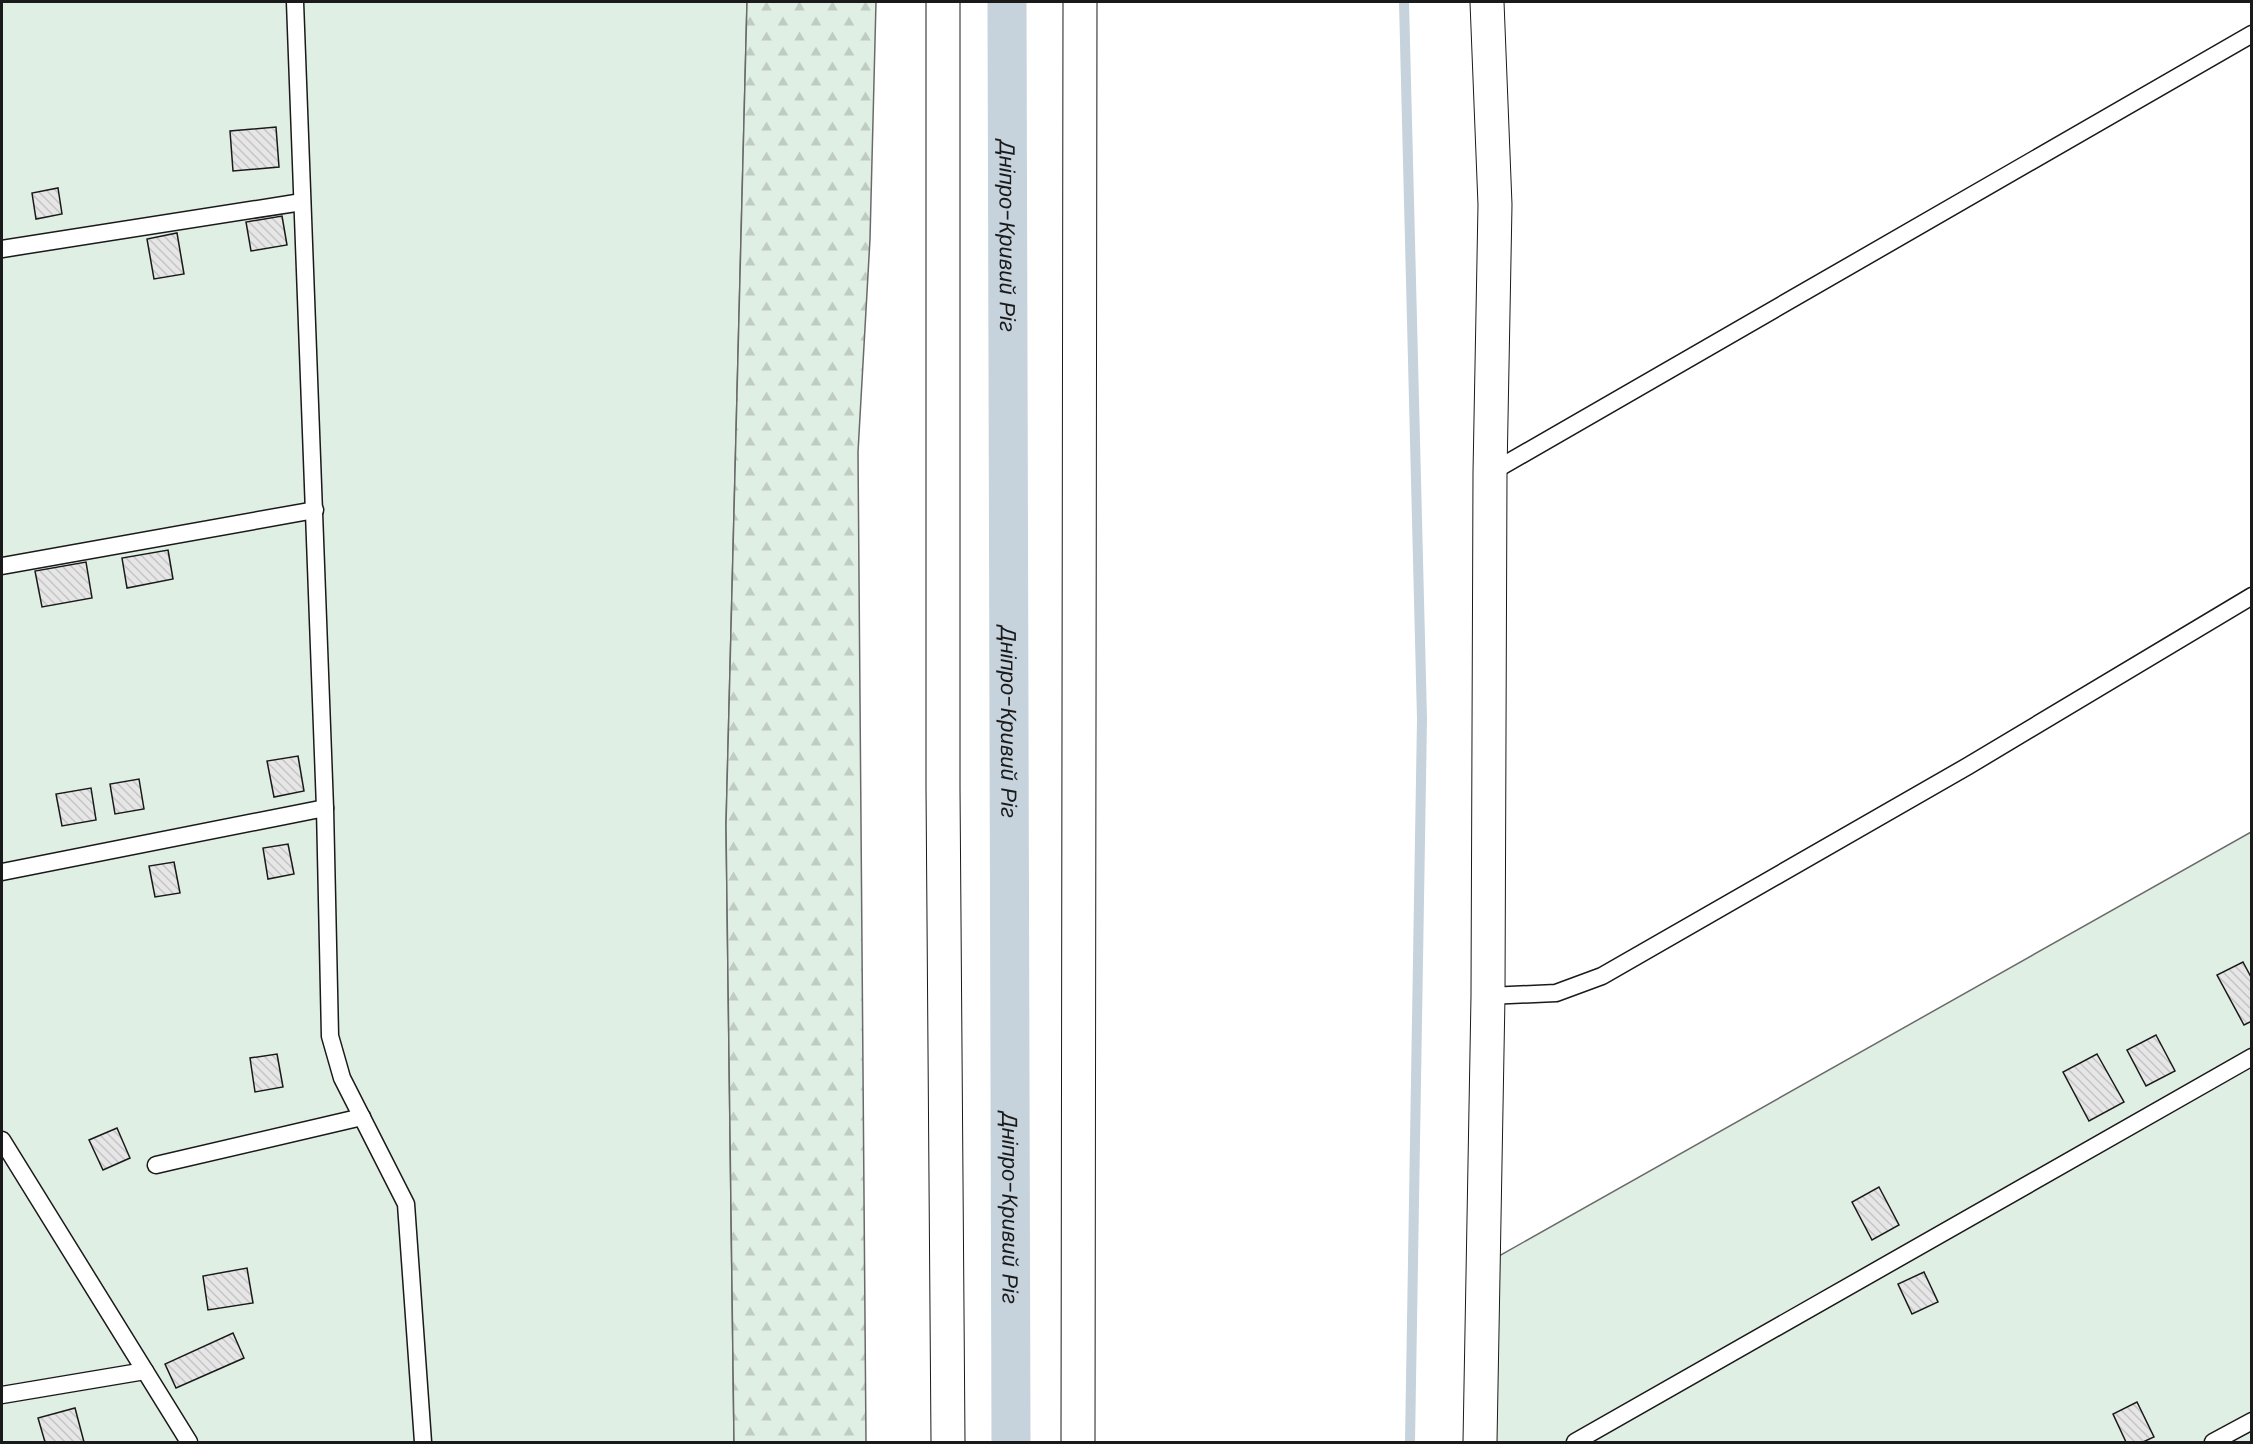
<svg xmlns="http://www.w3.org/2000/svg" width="2253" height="1444" viewBox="0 0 2253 1444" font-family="Poppins,sans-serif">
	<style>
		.green { fill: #e0efe3; stroke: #6a6a6a; stroke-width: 1.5 }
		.forest { fill: url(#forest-firs); stroke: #6a6a6a; stroke-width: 1.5 }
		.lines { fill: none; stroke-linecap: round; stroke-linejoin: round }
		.stream { stroke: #c6d2dc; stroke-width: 10 }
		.canal { stroke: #c6d2dc; stroke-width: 39 }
		.building { fill: url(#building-back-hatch); stroke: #1a1a1a; stroke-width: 1.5 }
		.lane-casing { stroke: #1a1a1a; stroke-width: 19 }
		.street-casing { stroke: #1a1a1a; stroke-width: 35 }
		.lane { stroke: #fff; stroke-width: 16 }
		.street { stroke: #fff; stroke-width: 33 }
		.labels { text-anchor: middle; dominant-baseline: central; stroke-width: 4.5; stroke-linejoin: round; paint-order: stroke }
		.water-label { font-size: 22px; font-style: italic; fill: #1a1a1a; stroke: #fff }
	</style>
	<defs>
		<pattern id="forest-firs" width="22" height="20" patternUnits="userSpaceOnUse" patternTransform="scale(1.5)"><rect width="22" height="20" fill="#e0efe3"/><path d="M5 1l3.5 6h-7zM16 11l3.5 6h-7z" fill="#c0ccc2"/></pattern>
		<pattern id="building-back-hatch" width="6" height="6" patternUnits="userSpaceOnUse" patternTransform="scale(1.5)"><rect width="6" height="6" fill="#e6e6e6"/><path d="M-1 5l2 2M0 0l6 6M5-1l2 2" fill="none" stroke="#c5c5c5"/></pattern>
	</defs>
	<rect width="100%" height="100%" fill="#fff"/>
	<!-- green -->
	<g class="green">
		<path d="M2 2H747L726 825 734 1442H2Z"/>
		<path d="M2251 832V1442H1480L1483 1265Z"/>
	</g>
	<!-- forest -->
	<path class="forest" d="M747 2H876L870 239 858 452 866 1442H734L726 825Z"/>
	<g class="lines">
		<!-- stream -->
		<path class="stream" d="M1404 2 1422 719 1410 1442"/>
		<!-- canal -->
		<path class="canal" id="s1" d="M1007 2 1011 1442"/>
	</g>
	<!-- building -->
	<g class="building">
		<path d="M276 127 279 167 233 171 230 131Z"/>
		<path d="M58 188 62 214 36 219 32 193Z"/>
		<path d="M282 216 287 245 251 251 246 222Z"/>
		<path d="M177 233 184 274 154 279 147 239Z"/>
		<path d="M168 550 173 579 127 588 122 558Z"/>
		<path d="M86 562 92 598 42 607 35 571Z"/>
		<path d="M298 756 304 791 274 797 267 761Z"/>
		<path d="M139 779 144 809 115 814 110 784Z"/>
		<path d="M91 788 96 820 62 826 56 794Z"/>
		<path d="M288 844 294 874 268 879 263 848Z"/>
		<path d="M174 862 180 893 155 897 149 866Z"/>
		<path d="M2243 962 2252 979V1021L2244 1025 2217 975Z"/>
		<path d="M2156 1035 2175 1071 2146 1086 2127 1050Z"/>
		<path d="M277 1054 283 1087 255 1092 250 1058Z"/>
		<path d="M2097 1054 2124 1102 2089 1121 2063 1072Z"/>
		<path d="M117 1128 130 1158 103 1170 89 1140Z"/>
		<path d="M1879 1187 1899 1225 1872 1240 1852 1202Z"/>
		<path d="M247 1268 253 1303 208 1310 203 1276Z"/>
		<path d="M1924 1272 1938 1302 1912 1314 1898 1284Z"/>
		<path d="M233 1333 244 1358 176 1388 165 1364Z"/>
		<path d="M2137 1402 2154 1437 2143 1442H2126L2113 1414Z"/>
		<path d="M75 1408 84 1442H45L38 1418Z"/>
	</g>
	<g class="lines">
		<defs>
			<g id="lane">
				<path d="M295 2 325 808 330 1036 342 1078 406 1204 423 1442"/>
				<path d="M2 249 302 202"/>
				<path d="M1490 473 2252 34"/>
				<path d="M2 566 315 510"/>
				<path d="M2 872 325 808"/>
				<path d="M1488 996 1556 993 1602 976 1968 766 2252 596"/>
				<path d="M2 1140 189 1442"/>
				<path d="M156 1165 362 1117"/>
				<path d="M2 1395 145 1371"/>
				<path d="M1575 1442 2252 1057"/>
				<path d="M2213 1442 2252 1421"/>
			</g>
			<g id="street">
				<path d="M943 2V788L948 1442"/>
				<path d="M1078 1442 1080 2"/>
				<path d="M1480 1442 1488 996 1490 473 1495 205 1487 2"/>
			</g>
		</defs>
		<!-- lane casing -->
		<use href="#lane" class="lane-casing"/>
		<!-- street casing -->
		<use href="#street" class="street-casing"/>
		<!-- lane -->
		<use href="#lane" class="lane"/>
		<!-- street -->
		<use href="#street" class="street"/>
	</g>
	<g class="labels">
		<!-- water labels -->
		<g class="water-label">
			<text stroke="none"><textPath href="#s1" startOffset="234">Дніпро-Кривий Ріг</textPath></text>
			<text stroke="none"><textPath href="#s1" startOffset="720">Дніпро-Кривий Ріг</textPath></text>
			<text stroke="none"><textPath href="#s1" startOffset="1206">Дніпро-Кривий Ріг</textPath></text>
		</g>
	</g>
	<!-- border -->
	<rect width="2253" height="1444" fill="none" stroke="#1a1a1a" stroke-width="6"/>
</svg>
